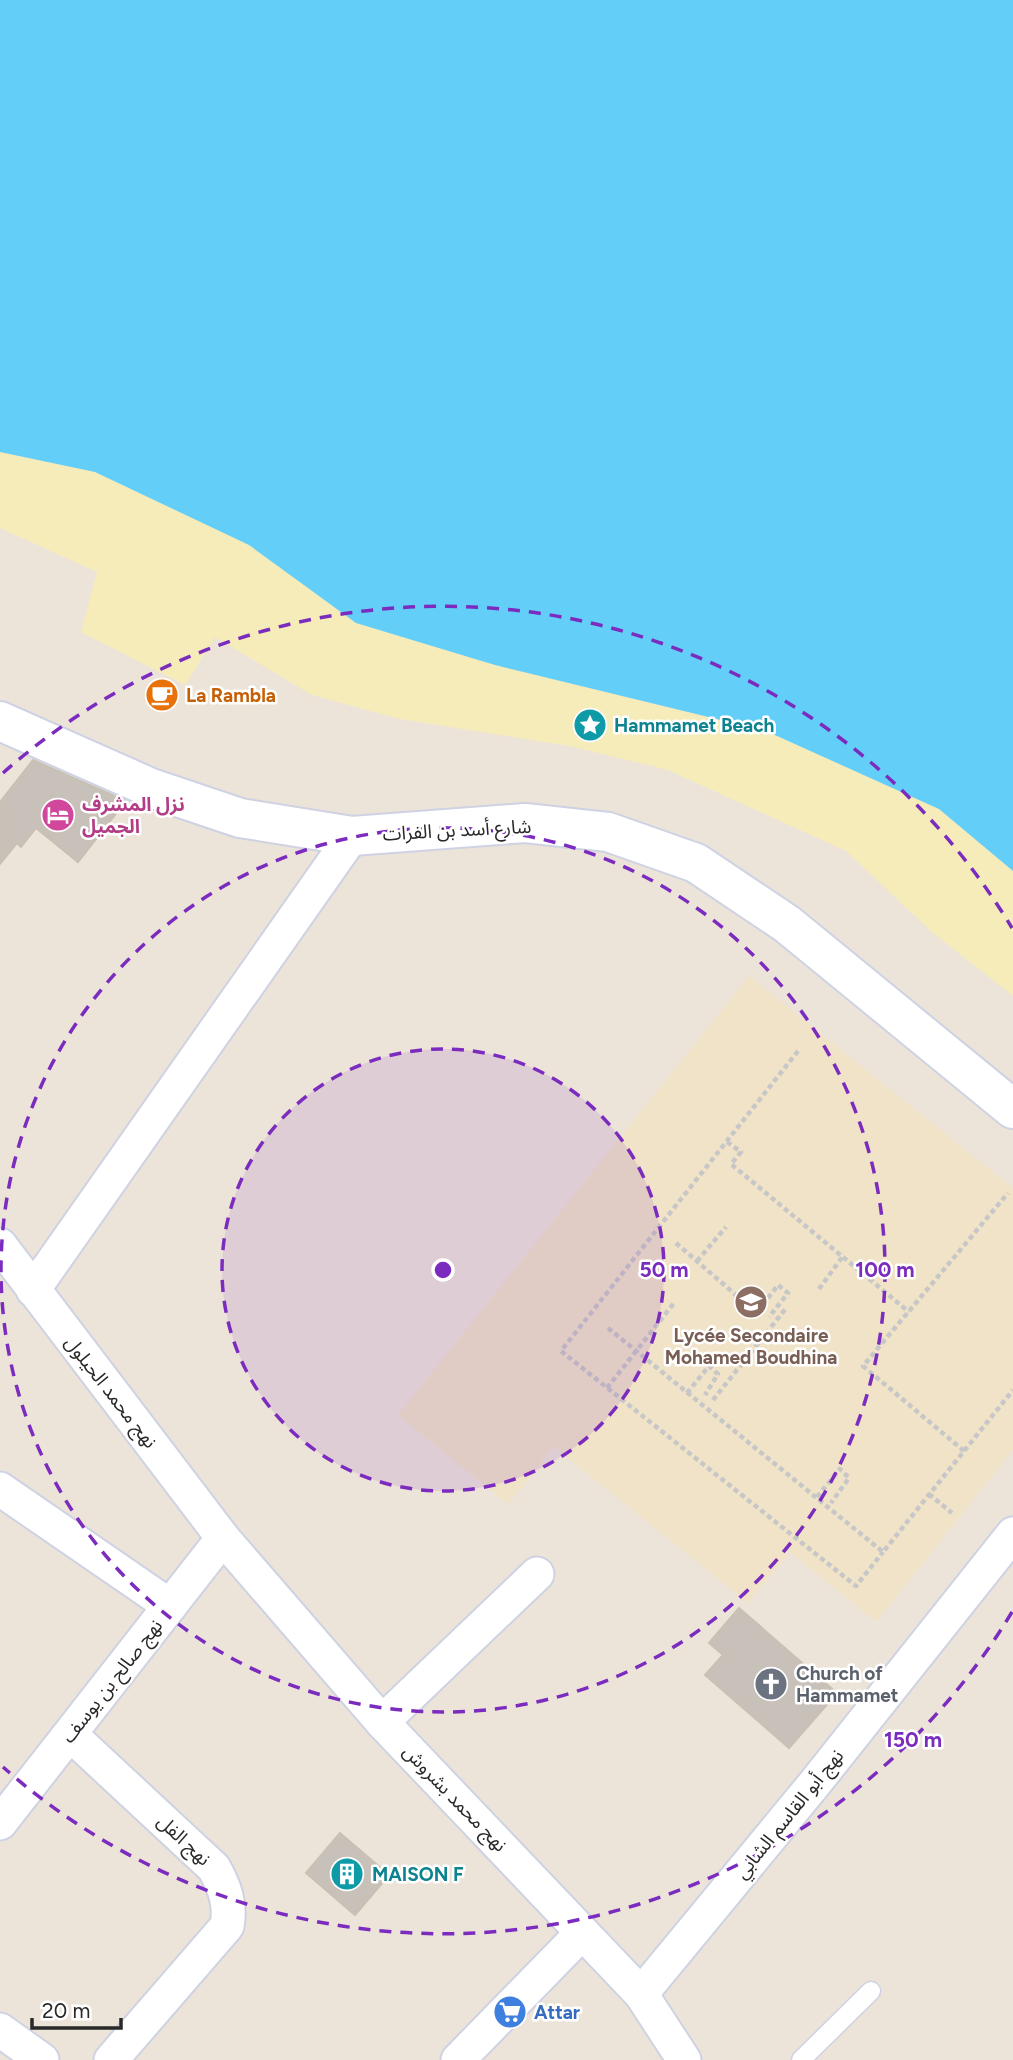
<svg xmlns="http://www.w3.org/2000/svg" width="1013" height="2060" viewBox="0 0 1013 2060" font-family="Figtree,'Noto Sans Arabic',sans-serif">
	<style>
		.education { fill: #f0e3c7 }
		.sand { fill: #f5ecb9 }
		.water { fill: #63cff8 }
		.building { fill: #c8c1b9; stroke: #c8c1b3; stroke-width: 2 }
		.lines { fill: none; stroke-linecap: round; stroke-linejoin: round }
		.service-casing { stroke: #ced2e3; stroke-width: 21 }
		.minor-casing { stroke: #ced2e3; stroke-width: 37 }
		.tertiary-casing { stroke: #ced2e3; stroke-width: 42 }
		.path { stroke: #c7c7c7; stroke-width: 4.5; stroke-dasharray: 5 3.5; stroke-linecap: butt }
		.service { stroke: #fff; stroke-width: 18 }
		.minor { stroke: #fff; stroke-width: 33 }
		.tertiary { stroke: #fff; stroke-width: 38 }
		.ring { fill: none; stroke: #7b2cbf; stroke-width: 3.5; stroke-dasharray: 12 9 }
		.labels { text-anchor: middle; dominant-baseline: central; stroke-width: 5; stroke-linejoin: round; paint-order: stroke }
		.food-label { font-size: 19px; font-weight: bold; fill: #c56008; stroke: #fff; text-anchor: start }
		.culture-label { font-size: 19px; font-weight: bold; fill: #0d838f; stroke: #fff; text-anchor: start }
		.hotel-label { font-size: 19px; font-weight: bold; fill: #b23c85; stroke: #fff; text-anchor: start }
		.street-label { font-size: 19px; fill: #292929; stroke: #fff }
		.education-label { font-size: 19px; font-weight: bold; fill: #785e54; stroke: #fff }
		.worship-label { font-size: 19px; font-weight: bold; fill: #5b616d; stroke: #fff; text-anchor: start }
		.shop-label { font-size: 19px; font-weight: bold; fill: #366cbe; stroke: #fff; text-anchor: start }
		.centre { fill: #7b2cbf; stroke: #fff; stroke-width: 3.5 }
		.ring-label { font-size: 21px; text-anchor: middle; font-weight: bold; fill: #7b2cbf; stroke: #fff; stroke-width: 5; stroke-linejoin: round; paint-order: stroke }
	</style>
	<rect width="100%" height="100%" fill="#ede4d9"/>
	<!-- education -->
	<path class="education" d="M749 976 1013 1188V1450L876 1622 790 1552 748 1603 554 1447 508 1504 398 1415Z"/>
	<!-- sand -->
	<path class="sand" d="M0 452 95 472 250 545 356 623 495 665 766 731 939 809 1013 871V996L932 932 846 851 668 770 569 746 400 719 312 695 215 637 185 685 81 632 97 572 0 528Z"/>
	<!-- water -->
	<path class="water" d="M0 0H1013V871L939 809 766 731 495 665 356 623 249 545 95 472 0 452Z"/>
	<!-- building -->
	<g class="building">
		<path d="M33 760 126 801 78 862 36 828 21 847 17 843 0 864V802Z"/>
		<path d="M739 1608 837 1693 789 1748 705 1675 723 1655 709 1643Z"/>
		<path d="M340 1833 389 1875 355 1915 306 1873Z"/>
	</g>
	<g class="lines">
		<defs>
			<path id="service" d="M801 2060 871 1991"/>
			<g id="minor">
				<path d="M0 1245 223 1538 382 1722 641 1994 684 2060"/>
				<path d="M33 1290 352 836"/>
				<path d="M0 1489 170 1606"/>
				<path d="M382 1722 537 1574"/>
				<path d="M71 1735 214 1868C225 1888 231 1904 227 1926L111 2060"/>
				<path d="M0 1823 223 1538"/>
				<path d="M641 1994 815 1783 1013 1534"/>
				<path d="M0 2030 42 2060"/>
				<path d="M458 2060 582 1933"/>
			</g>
			<path id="tertiary" d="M0 721 151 788 240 818 352 836 525 823 608 832 696 863 787 924 1013 1109"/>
		</defs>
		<!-- service casing -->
		<use href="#service" class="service-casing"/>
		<!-- minor casing -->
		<use href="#minor" class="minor-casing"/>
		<!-- tertiary casing -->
		<use href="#tertiary" class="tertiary-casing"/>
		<!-- path -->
		<g class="path">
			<path d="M798 1051 561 1351 856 1586 883 1552"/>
			<path d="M727 1142 741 1152 731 1164 909 1312"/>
			<path d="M676 1243 760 1316"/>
			<path d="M697 1261 726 1227"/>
			<path d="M819 1289 843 1256"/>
			<path d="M763 1305 778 1285 788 1293 769 1317"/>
			<path d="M608 1328 883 1552 1013 1390"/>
			<path d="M607 1388 674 1303"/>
			<path d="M687 1393 709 1366 718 1374 705 1395"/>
			<path d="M713 1400 787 1307"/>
			<path d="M964 1451 863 1366 1008 1193"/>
			<path d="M929 1494 952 1513"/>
			<path d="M817 1497 840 1469 849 1478 831 1503"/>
		</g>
		<!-- service -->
		<use href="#service" class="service"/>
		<!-- minor -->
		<use href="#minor" class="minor"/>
		<!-- tertiary -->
		<use href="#tertiary" class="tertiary"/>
	</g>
	<!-- distance rings -->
	<circle cx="443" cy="1270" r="221" fill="#7b2cbf" fill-opacity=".12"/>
	<g class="ring">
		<circle cx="443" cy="1270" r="221"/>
		<circle cx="443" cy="1270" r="442"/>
		<path d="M1012 1612A664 664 0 0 1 3 1767M3 773A664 664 0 0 1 1012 928"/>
	</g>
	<!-- icons -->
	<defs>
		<symbol id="cafe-disc" viewBox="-11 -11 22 22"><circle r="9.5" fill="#e8710a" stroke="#fff"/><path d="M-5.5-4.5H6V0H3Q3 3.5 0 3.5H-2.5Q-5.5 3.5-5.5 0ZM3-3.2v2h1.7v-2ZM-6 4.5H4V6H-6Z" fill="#fff"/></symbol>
		<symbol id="sight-disc" viewBox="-11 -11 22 22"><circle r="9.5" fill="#0f9aa8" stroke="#fff"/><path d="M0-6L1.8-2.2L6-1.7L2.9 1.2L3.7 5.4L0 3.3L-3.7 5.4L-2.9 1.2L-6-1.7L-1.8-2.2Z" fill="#fff"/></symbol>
		<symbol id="hotel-disc" viewBox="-11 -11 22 22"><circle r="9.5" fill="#d1479c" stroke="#fff"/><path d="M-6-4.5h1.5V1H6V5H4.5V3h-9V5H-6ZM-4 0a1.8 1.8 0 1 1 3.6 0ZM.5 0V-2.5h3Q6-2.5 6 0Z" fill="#fff"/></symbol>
		<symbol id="school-disc" viewBox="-11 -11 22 22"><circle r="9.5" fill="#8d6e63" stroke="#fff"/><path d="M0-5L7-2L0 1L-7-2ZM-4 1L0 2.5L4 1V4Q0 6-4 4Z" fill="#fff"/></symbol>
		<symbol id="church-disc" viewBox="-11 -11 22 22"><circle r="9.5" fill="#6b7280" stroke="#fff"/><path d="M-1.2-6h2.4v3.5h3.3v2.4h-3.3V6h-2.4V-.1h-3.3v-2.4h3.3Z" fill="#fff"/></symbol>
		<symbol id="building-disc" viewBox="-11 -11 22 22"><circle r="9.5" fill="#0f9aa8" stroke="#fff"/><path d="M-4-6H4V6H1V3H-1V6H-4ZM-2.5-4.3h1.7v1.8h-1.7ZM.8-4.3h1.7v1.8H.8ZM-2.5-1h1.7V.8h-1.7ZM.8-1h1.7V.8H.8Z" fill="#fff"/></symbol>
		<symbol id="supermarket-disc" viewBox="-11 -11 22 22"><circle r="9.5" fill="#3f7fe0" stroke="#fff"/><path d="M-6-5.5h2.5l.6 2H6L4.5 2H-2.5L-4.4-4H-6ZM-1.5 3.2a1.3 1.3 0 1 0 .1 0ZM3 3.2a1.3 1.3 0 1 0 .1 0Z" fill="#fff"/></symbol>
	</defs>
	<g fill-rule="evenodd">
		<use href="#cafe-disc" x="143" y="676" width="38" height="38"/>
		<use href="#sight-disc" x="571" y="706" width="38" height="38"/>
		<use href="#hotel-disc" x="39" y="796" width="38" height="38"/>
		<use href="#school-disc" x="732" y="1283" width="38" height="38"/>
		<use href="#church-disc" x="752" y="1665" width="38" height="38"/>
		<use href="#building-disc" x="328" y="1855" width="38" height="38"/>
		<use href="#supermarket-disc" x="491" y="1993" width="38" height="38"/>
	</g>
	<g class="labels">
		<!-- food labels -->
		<g class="food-label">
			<text x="186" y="695">La Rambla</text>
		</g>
		<!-- culture labels -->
		<g class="culture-label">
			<text x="614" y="725">Hammamet Beach</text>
			<text x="372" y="1874">MAISON F</text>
		</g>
		<!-- hotel labels -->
		<g class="hotel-label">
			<text x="82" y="804">نزل المشرف<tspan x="82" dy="22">الجميل</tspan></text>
		</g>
		<!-- street labels -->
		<g class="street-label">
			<text transform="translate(457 830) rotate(-3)">شارع أسد بن الفرات</text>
			<text transform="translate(111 1392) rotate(52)">نهج محمد الحيلول</text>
			<text transform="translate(112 1681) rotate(-52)">نهج صالح بن يوسف</text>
			<text transform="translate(455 1798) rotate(46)">نهج محمد بشروش</text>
			<text transform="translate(789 1814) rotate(-51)">نهج أبو القاسم الشابي</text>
			<text transform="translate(184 1840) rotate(43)">نهج الفل</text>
		</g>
		<!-- education labels -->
		<g class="education-label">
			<text x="751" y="1335">Lycée Secondaire<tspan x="751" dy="22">Mohamed Boudhina</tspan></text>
		</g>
		<!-- worship labels -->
		<g class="worship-label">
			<text x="796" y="1673">Church of<tspan x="796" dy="22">Hammamet</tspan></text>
		</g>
		<!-- shop labels -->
		<g class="shop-label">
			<text x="534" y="2012">Attar</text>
		</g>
	</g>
	<circle cx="443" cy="1270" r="10" class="centre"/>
	<g class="ring-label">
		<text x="664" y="1277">50 m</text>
		<text x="885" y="1277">100 m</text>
		<text x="913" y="1747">150 m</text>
	</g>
	<!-- scale -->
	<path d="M32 2018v10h89v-10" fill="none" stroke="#292929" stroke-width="3.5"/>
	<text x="42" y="2018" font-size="21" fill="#292929" stroke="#ffffff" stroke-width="5" paint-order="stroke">20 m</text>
</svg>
